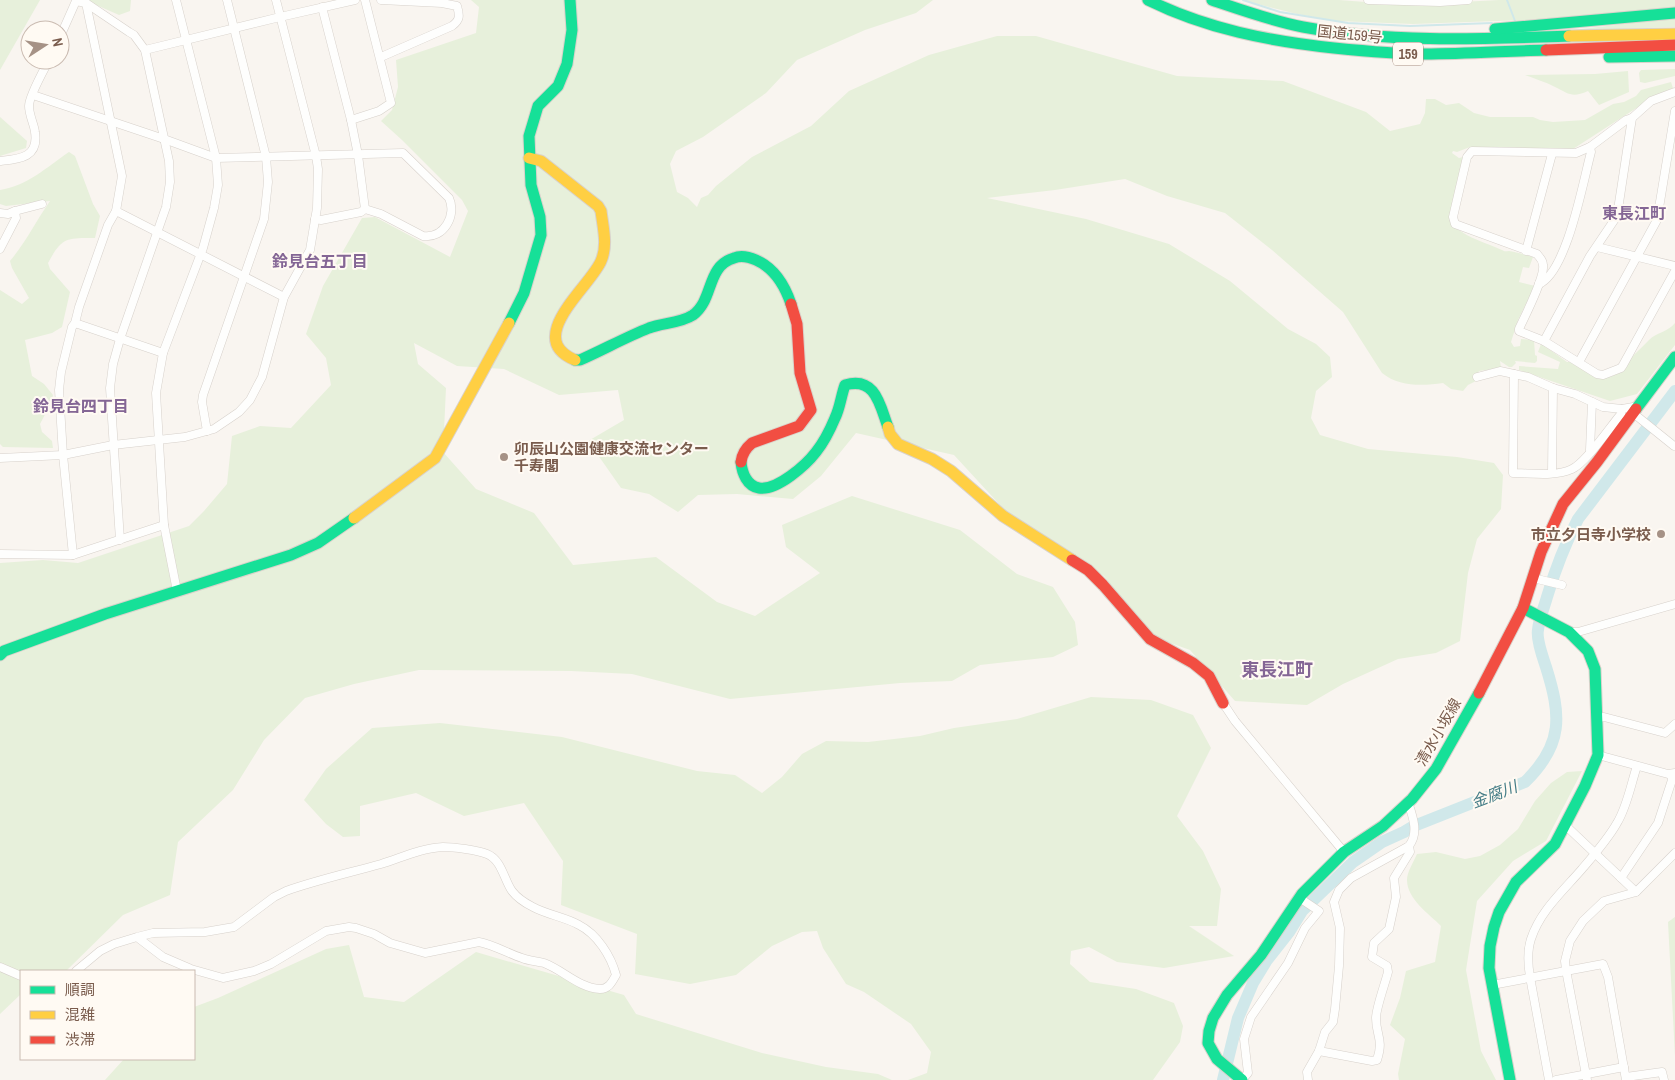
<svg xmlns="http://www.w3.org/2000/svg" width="1675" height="1080" viewBox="0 0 1675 1080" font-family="'Archivo Narrow','Noto Sans JP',sans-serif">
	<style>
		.green { fill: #e7f0db }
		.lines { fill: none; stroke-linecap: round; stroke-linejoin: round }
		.stream { stroke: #d0e8ea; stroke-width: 2 }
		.river { stroke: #d0e8ea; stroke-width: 12 }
		.street-casing { stroke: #d7d1cb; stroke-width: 9 }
		.fast-casing { stroke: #d9d2cb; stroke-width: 13 }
		.slow-casing { stroke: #d9d2cb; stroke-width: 13 }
		.jam-casing { stroke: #d9d2cb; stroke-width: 13 }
		.street { stroke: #fefefd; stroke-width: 8 }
		.fast { stroke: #16e098; stroke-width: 11 }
		.slow { stroke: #ffcf43; stroke-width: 11 }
		.jam { stroke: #f24e42; stroke-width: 11 }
		.poi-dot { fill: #a69286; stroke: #fffaf3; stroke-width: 2 }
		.labels { text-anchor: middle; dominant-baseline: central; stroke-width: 4; stroke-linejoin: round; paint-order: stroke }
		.shield { fill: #fffaf3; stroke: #a28b7f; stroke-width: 1 }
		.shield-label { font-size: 14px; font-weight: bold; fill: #7a5c4d }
		.street-label { font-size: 15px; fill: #7a5c4d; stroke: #fffaf3 }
		.poi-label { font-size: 15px; font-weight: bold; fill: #7a5c4d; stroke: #fffaf3; text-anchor: start }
		.neighbourhood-label { font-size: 16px; font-weight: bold; fill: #846695; stroke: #fffaf3 }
		.water-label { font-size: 16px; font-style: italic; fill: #437c86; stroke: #fffaf3 }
		.quarter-label { font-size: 18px; font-weight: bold; fill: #846695; stroke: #fffaf3 }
	</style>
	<rect width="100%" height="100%" fill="#f9f5f0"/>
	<!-- green -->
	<g class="green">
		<path d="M0 0H40L0 70Z"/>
		<path d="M85 0H131L130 11 119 15Z"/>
		<path d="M471 0H933L916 13 865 30 797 60 766 93 703 137 676 151 670 164 677 192 688 198 697 207 701 198 708 195 716 186 752 157 811 126 849 91 929 55 997 36H1036L1177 76 1283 81 1366 112 1390 131 1420 124 1425 113 1426 99H1435L1446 105 1459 103 1474 113 1490 117H1533L1540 120 1553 122 1585 120 1613 104 1624 102 1636 96 1641 90 1671 82 1673 88 1652 98 1573 149 1470 147 1457 152 1453 151 1452 153 1459 158 1463 157 1464 159 1449 218C1454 234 1487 243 1502 250 1505 252 1506 251 1509 251 1517 252 1525 255 1533 257L1529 268 1523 267 1519 282 1535 286 1518 320 1511 342 1514 347 1520 346 1521 339 1534 340 1535 355 1537 356V361L1535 363 1515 361 1516 363 1512 367H1509L1500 361 1501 368 1479 371 1476 381 1468 385 1463 391 1451 389 1443 383C1423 386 1399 387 1382 373L1343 312 1272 250 1225 213 1167 196 1125 179 1055 190 987 198 1086 219 1169 244 1230 281 1288 329 1316 344 1330 357 1332 377 1316 391 1311 418 1320 435 1368 449 1457 457 1494 463 1503 475 1501 509 1477 539 1468 573 1460 641 1436 653 1398 659 1343 684 1307 705 1235 701 1190 650 1151 636 1104 576 1012 518 954 455 856 433 821 476 793 499 737 494 698 495 678 512 649 494 621 488 600 458 583 444 624 420 618 390 559 395 504 369 457 366 414 343 418 364 446 388 443 452 476 489 534 513 573 565 656 557 717 602 755 616 820 573 786 547 782 525 852 496 960 530 1017 574 1053 587 1075 622 1078 645 1053 657 980 665 952 681 900 683 730 699 632 674 571 671 419 670 354 684 305 698 264 740 233 790 178 842 170 895 123 915 66 971H21V994L0 1014V563L43 560 78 563 189 526 204 511 227 484 232 436 260 426 291 428 331 385 326 358 306 334 323 286 362 218 375 217 450 257 468 211 462 200 402 140 381 121 392 110 398 87 396 60 476 33 479 7Z"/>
		<path d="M1242 0H1339L1379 3 1422 4 1499 0H1675V7L1527 20 1413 24 1336 21 1297 14Z"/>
		<path d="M1675 18V27L1564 31Z"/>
		<path d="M1675 69V76L1645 83 1640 82 1639 73 1641 70Z"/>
		<path d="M1628 71 1629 92 1599 105 1588 91C1572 98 1569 94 1555 87 1546 82 1535 79 1525 75L1595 74Z"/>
		<path d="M0 117 27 141 26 148 0 156Z"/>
		<path d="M69 152 75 156 93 204 100 216 95 238C66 238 62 237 48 263L50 269 70 292 62 327 52 333 25 340 32 376 44 384 53 395 51 403 40 424 42 432 52 441 53 448 3 447 0 444V290L22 304 29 298 12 268 10 261C26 242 36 221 50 201L6 206 0 204V190C27 186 47 167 69 152Z"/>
		<path d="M1675 323V345L1637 394 1610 401 1519 370V366L1558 369 1560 362 1538 352 1541 344 1546 345V347L1567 362H1570C1580 368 1590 375 1602 377 1615 380 1622 368 1630 359 1636 353 1643 346 1649 340 1657 332 1668 332 1675 323Z"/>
		<path d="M1091 697 1151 700 1193 715 1211 748 1177 816 1203 851 1221 889 1217 926H1189L1234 956 1164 968 1117 962 1089 947 1071 951 1070 964 1090 982 1136 989 1174 1003 1183 1026 1180 1042 1153 1080H908L927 1073 931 1052 911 1024 864 992 846 984 823 948 817 931 802 932 772 946 736 975 690 984 635 974 637 934 561 905 563 861 524 803 464 816 416 793 360 806V836L343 837 326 824 304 800 326 769 372 728 440 723 562 737 697 771 735 775 762 793 782 777 802 754 826 741 868 742 920 736 954 728 1017 719Z"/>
		<path d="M1582 771 1546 841 1513 861 1477 901 1466 970 1481 1051 1496 1080H1399L1398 1074 1405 1039 1390 1025 1400 998 1406 971 1435 962 1441 926C1429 914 1407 899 1407 880 1407 872 1414 861 1417 854L1436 852 1465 859 1480 856 1500 845 1518 829 1535 801 1551 783 1567 772Z"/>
		<path d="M1675 917V1056L1668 922Z"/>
		<path d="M349 945 364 997 404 1002 476 952 624 995 636 1014 762 1053 826 1067 878 1074 892 1080H105L124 1059H194V1007L218 998 326 949Z"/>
	</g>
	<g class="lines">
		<!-- stream -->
		<g class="stream">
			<path d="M1243 0 1280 12 1348 23 1410 26 1492 23"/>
			<path d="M1507 0 1515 21"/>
		</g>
		<!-- river -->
		<path class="river" d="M1223 1080 1238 1018 1253 983 1267 960 1289 932 1302 911 1353 862 1382 842 1404 832 1414 826 1525 782C1564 744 1561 715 1546 667 1543 658 1536 639 1538 630 1539 619 1544 608 1547 597 1555 570 1565 544 1578 519L1675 391"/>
		<defs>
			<g id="street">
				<path d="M176 0 216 158 218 185 214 208 203 248 163 353 156 393 164 525 177 591"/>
				<path d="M1368 0 1440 2 1468 0"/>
				<path d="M322 7 351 120 358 155 365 209"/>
				<path d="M60 37 76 1 86 3 129 32 134 35 145 50 169 161 170 182 166 207 120 339 113 364 110 388 120 540"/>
				<path d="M145 50 280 17 355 0"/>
				<path d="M381 57 452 26C460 20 460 16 457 6L442 3 381 0"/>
				<path d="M1675 92 1651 101 1632 118 1626 120 1590 147 1576 153 1472 151 1467 157 1453 217 1455 224 1537 254C1540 258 1543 260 1543 265 1545 277 1525 316 1519 329V331L1544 341 1597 374 1603 375 1621 368 1623 365 1675 271"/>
				<path d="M33 95 164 139 216 158 403 153 449 198C457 215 444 239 423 236L381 214 365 209 361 212 321 220 315 219"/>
				<path d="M351 120 379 111 391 103 365 0"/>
				<path d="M0 161C19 159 39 158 35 132 34 124 29 115 29 106 29 96 44 70 49 60"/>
				<path d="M15 211 42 204"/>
				<path d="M116 211 284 297"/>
				<path d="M0 213 8 214 15 211 16 218 0 249"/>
				<path d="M1597 247 1675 266"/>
				<path d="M1526 251 1552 154"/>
				<path d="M1539 284C1567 272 1583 182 1591 152L1590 147"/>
				<path d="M75 323 163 353"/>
				<path d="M1544 341 1590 256 1617 216 1632 118"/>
				<path d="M1579 362 1657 220 1675 111"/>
				<path d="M1514 374 1513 473C1531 473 1555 477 1572 469 1586 463 1610 427 1621 414L1622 409 1639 406"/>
				<path d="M1477 377 1500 371 1528 377 1553 388 1575 394 1603 407 1622 409"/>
				<path d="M1633 413 1674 446"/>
				<path d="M207 431 202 402 203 395 264 219 268 182 266 157 227 0"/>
				<path d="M1590 450 1592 402"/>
				<path d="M0 458 63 455 113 445 185 437 214 429 239 412 250 400 262 377 284 297 310 250 317 208 318 169 316 156 276 0"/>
				<path d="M1552 473 1553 388"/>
				<path d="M0 554 73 555 164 525"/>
				<path d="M73 555 63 455 59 390 61 372 72 327 75 323 79 307 108 225 116 211 122 176 86 3"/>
				<path d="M1533 578 1562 585"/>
				<path d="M1569 632H1578L1675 604"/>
				<path d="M1223 703 1235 721 1344 852"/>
				<path d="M1597 718 1604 717 1665 733 1675 724"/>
				<path d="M1598 755 1668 774 1675 773"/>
				<path d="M1565 825 1636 892"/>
				<path d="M1621 878 1658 823 1672 780 1671 774"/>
				<path d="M0 967 21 976"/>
				<path d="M76 971 100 951 114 944 137 937 153 933 205 932 234 927 274 897 286 891C317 880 349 873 381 864 401 858 421 848 443 847 454 847 477 850 487 854 502 860 504 880 512 891 518 899 525 903 533 907 548 915 565 917 579 925 597 934 611 956 616 975 612 982 609 989 600 989 579 988 563 970 544 963 537 961 529 961 522 958 507 953 494 945 479 942L425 953 390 943 374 934 356 928 349 927 326 931 271 964 254 971 223 978 191 969 163 957 137 937"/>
				<path d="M1492 985 1603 964 1608 977 1626 1080"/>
				<path d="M1319 1051 1372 1061 1377 1060C1384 1039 1376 1036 1376 1018 1376 1008 1385 984 1388 972L1387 966 1372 957 1374 943 1389 929 1396 897 1394 878 1410 852 1409 846"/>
				<path d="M1626 1077 1662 1072 1664 1080"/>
				<path d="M1242 1080 1248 1073 1244 1039 1251 1017 1288 963 1305 928 1319 911 1301 899 1302 894"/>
				<path d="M1308 1080 1307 1072 1319 1051 1325 1032 1333 1022 1335 1009 1339 966 1340 928 1334 902 1339 890 1351 878 1409 846C1419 833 1413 817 1408 802"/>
				<path d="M1549 1080 1530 977C1528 965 1527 951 1531 939 1540 911 1563 891 1582 869 1594 855 1608 839 1617 823 1627 807 1631 784 1637 766"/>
				<path d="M1556 1080 1624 1067"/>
				<path d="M1587 1080 1566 970 1565 961 1570 941 1583 921 1604 901 1636 892 1675 853"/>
			</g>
			<g id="fast">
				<path d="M1148 0C1207 29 1269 41 1334 48 1364 51 1395 54 1425 54 1465 54 1506 51 1546 50"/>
				<path d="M1212 0C1242 10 1272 21 1303 27 1390 43 1481 39 1569 36"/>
				<path d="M1495 29 1675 13"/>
				<path d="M1609 57 1675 56"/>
				<path d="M509 323 524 293 541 235 540 217 531 185 529 136 538 106 558 86 567 64 572 30 570 0"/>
				<path d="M575 360H580C603 350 626 337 649 328 663 323 681 323 693 315 714 300 706 266 734 258 741 255 749 257 756 260 774 268 785 286 791 304"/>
				<path d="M1636 409 1675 357"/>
				<path d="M741 462C742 473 747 486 759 488 777 491 806 465 816 452 824 442 830 430 835 418 840 408 841 396 845 385 876 376 880 406 888 427"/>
				<path d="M0 655 4 651 105 614 291 555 318 543 354 518"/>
				<path d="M1242 1080 1217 1059 1208 1043 1209 1031 1213 1018 1227 995 1261 955 1302 894 1344 852 1383 826 1412 799 1436 769 1479 693"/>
				<path d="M1510 1080 1489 968 1490 946 1494 927 1499 912 1516 882 1555 844 1585 786 1598 755 1595 669 1588 651 1569 632 1523 608"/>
			</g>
			<g id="slow">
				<path d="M1569 36 1675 34"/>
				<path d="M529 158 541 161 598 206 601 211C603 228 608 245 601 261 590 287 523 338 575 360"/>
				<path d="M888 427 890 434 898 444 932 459 951 471 1003 516 1072 560"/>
				<path d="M354 518 435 458 509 323"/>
			</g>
			<g id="jam">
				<path d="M1546 50 1675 45"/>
				<path d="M741 462C742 453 746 448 752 443L799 426 811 410 800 373 797 324 791 304"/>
				<path d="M1072 560 1088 570 1103 585 1150 639 1193 663 1209 676 1223 703"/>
				<path d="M1479 693 1523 608 1541 552 1563 504 1597 462 1636 409"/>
			</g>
		</defs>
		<!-- street casing -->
		<use href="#street" class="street-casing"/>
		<!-- fast casing -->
		<use href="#fast" class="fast-casing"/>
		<!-- slow casing -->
		<use href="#slow" class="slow-casing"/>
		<!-- jam casing -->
		<use href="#jam" class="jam-casing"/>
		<!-- street -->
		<use href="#street" class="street"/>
		<!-- fast -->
		<use href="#fast" class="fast"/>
		<!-- slow -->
		<use href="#slow" class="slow"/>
		<!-- jam -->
		<use href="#jam" class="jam"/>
	</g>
	<!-- markers -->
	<g class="poi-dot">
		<circle cx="504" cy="457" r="5"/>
		<circle cx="1661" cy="534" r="5"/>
	</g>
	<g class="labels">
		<!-- shield labels -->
		<rect class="shield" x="1393" y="42.5" width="30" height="23" rx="4"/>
		<g class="shield-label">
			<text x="1408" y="54">159</text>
		</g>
		<!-- street labels -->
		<g class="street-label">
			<text transform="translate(1350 34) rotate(6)">国道159号</text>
			<text transform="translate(1438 732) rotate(-60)">清水小坂線</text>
		</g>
		<!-- poi labels -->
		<g class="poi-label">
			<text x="514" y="448">卯辰山公園健康交流センター<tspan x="514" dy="17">千寿閣</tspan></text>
			<text x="1651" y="534" text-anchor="end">市立夕日寺小学校</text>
		</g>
		<!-- neighbourhood labels -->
		<g class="neighbourhood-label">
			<text x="1634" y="213">東長江町</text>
			<text x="320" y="261">鈴見台五丁目</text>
			<text x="81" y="406">鈴見台四丁目</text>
		</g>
		<!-- water labels -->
		<g class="water-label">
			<text transform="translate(1494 794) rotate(-21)">金腐川</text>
		</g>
		<!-- quarter labels -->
		<g class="quarter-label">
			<text x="1277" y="669">東長江町</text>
		</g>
	</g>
	<!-- legend -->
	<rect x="20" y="970" width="175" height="90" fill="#fffaf3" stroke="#cabbb1"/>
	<rect x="30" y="986" width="25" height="8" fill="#16e098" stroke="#cabbb1"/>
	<text x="65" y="995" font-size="15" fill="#7a5c4d">順調</text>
	<rect x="30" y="1011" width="25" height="8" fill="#ffcf43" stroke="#cabbb1"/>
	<text x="65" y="1020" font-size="15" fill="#7a5c4d">混雑</text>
	<rect x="30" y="1036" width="25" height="8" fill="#f24e42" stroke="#cabbb1"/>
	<text x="65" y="1045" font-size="15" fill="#7a5c4d">渋滞</text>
	<!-- north arrow -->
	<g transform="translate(45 45) rotate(78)"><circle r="24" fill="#fffaf3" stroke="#cabbb1"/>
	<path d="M0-4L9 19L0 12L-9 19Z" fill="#a69286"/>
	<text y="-8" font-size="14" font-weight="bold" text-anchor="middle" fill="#7a5c4d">N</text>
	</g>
</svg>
